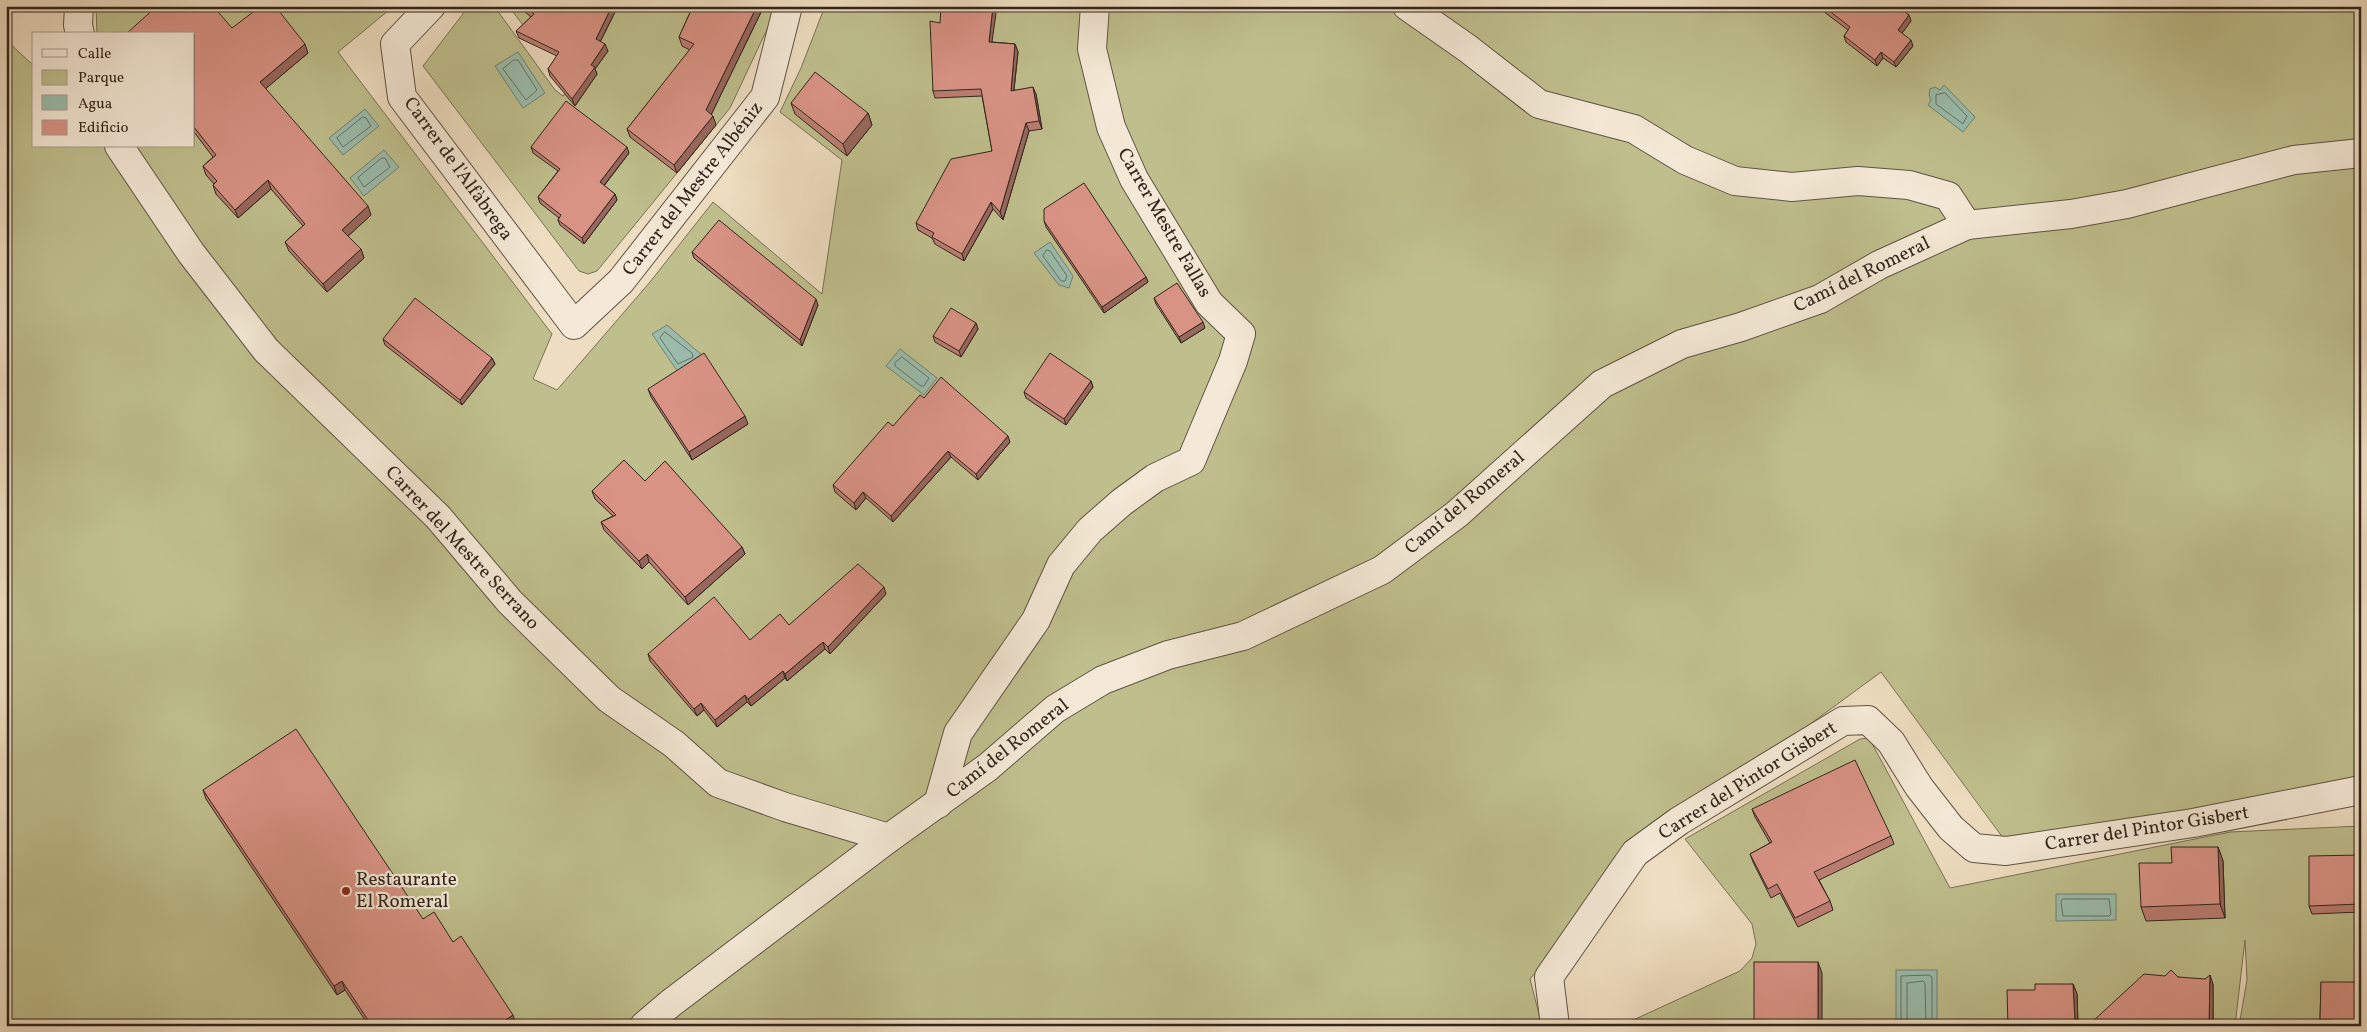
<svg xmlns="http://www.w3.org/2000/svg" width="2367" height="1032" viewBox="0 0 2367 1032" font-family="Vollkorn,serif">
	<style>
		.green { fill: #bfbf8d; stroke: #787255 }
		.water { fill: #9bbdad; stroke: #718073 }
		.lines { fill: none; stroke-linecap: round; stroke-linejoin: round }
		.shore { stroke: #667165; stroke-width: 1 }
		.street-casing { stroke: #605346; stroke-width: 30 }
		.street { stroke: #f4e9d6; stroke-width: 28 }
		.wall { fill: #bb7e72; stroke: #31251d }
		.shaded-wall { fill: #98675d; stroke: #31251d }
		.building { fill: #d99385; stroke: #31251d }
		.poi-dot { fill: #8f2418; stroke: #f4e9d6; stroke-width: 2 }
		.labels { text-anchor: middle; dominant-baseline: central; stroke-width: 4.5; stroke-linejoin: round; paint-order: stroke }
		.street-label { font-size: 19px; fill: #31251d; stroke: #f4e9d6 }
		.poi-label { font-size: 19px; fill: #31251d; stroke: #f4e9d6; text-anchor: start }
	</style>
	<rect width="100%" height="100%" fill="#eeddc0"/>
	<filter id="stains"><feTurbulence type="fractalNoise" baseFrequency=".004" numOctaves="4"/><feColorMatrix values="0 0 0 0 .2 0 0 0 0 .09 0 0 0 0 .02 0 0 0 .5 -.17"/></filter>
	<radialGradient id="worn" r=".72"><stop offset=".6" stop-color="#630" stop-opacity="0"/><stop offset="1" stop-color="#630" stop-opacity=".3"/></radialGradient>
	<!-- green -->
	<g class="green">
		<path d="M96 6H394L338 52 552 334 533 379 557 390 650 282 713 202 822 294 842 160 780 112 801 68 825 6H2361V775L2193 823 2006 842 1881 672 1635 853 1530 979 1542 1026H6V40L34 66V146H194V34H97Z"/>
		<path d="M469 6H494L555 90 563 96 598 46 612 18 590 6H778L730 108 597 271 588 274 579 271 423 66Z"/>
		<path d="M508 6H550L527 30Z"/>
		<path d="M1869 738 1950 888 2230 832 2361 826V1026H2239L2247 980 2245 940 2235 1026H1620L1740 971 1752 958 1756 944 1752 924 1685 839 1860 739Z"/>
	</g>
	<!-- water -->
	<g class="water">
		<path d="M518 52 545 93 523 108 495 66Z"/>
		<path d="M1944 85 1975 117 1963 132 1928 105 1931 100 1929 95 1930 89 1935 87 1940 90Z"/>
		<path d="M365 109 379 126 343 155 329 138Z"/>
		<path d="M384 150 399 167 364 196 350 178Z"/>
		<path d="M1050 242 1073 276 1069 288 1059 285 1034 253Z"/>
		<path d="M667 325 703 356 678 372 652 334Z"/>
		<path d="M900 349 937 378 924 395 886 366Z"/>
		<path d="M2056 894H2116V920L2056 921Z"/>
		<rect x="1896" y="970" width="41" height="56"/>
	</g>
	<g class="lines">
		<!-- shore -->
		<g class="shore">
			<path d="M514 60H518L537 90 526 100 503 69Z"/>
			<path d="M1945 93 1967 116 1963 124 1936 104V95Z"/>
			<path d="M363 117 366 118 371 126 343 147 337 138Z"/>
			<path d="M382 158H385L390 167 364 187 358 178Z"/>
			<path d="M1047 250 1050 251 1067 276 1065 281H1061L1043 256Z"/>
			<path d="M665 332 692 353 693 357 678 364 660 338Z"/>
			<path d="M902 357 929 378 924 386H921L895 366V363Z"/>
			<path d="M2063 899H2109L2111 914 2109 916H2063L2061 902Z"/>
			<path d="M1901 1026V976L1929 975 1932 977V1026"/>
			<path d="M1907 1026V983L1923 981 1925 983 1926 1026"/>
		</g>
		<defs>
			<g id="street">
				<path d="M79 6 78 25 80 34"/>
				<path d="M431 6 395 44 402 97 574 325 621 281 765 97 788 6"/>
				<path d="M1407 6 1467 48 1539 104 1634 129 1685 160 1735 181 1792 187 1858 181 1909 185 1948 196 1967 225"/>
				<path d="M119 146 191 253 266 350 438 517 510 602 609 699 674 744 718 783 785 807 889 838"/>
				<path d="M938 804 958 733 1036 620 1061 565 1090 530 1122 502 1155 478 1191 461 1233 361 1241 334 1209 303 1134 179 1111 127 1092 49 1095 6"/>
				<path d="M644 1026 671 1003 889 838 988 767 1055 709 1103 680 1168 655 1243 636 1382 570 1457 514 1602 384 1682 344 1741 327 1820 299 1879 265 1967 225 2071 214 2127 204 2294 160 2361 153"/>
				<path d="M1555 1026 1549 977 1635 853 1679 821 1843 721 1868 720 1891 742 1919 787 1951 828 1974 848 2006 851 2193 823 2361 790"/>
			</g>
		</defs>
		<!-- street casing -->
		<use href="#street" class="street-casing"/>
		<!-- street -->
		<use href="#street" class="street"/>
	</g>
	<!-- wall -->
	<g class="wall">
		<path d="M518 6H618L600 42 608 51 595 69 597 74 575 106 550 76 548 69 557 56 519 38 516 31 531 17Z"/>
		<path d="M693 6H764L711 115 716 125 677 173 630 137 627 129 690 50 682 46 679 37Z"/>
		<path d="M1818 6H1897L1909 15 1911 21 1902 33 1913 46 1896 67 1883 58 1877 66 1846 42 1844 36 1848 30 1819 8Z"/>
		<path d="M940 23 992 42 1015 44 1018 52 1014 90 1036 94 1042 129 1029 131 1003 220 993 209 964 261 935 244 932 238 918 230 916 223 992 151 982 96 935 98 933 91Z"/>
		<path d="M232 28 308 53 265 89 371 215 348 236 361 249 364 258 327 292 289 251 285 242 303 226 271 189 238 218 216 194 213 185 214 184 206 175 203 166 213 157 194 132V34Z"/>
		<path d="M791 103 868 113 872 125 847 156 795 114Z"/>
		<path d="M531 147 629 153 604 186 615 194 617 200 584 244 560 225 558 220 559 218 540 203 538 197 558 171 533 153Z"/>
		<path d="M1044 221 1146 277 1148 282 1104 313 1046 227Z"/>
		<path d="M692 252 818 305 802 346 694 258Z"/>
		<path d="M1154 298 1205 328 1181 343 1156 304Z"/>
		<path d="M976 323 978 329 961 357 935 342 933 336Z"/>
		<path d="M383 339 492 358 495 364 462 405 385 345Z"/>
		<path d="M1091 381 1093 387 1066 425 1026 398 1024 392Z"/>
		<path d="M648 389 748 424 692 460 651 397Z"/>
		<path d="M924 398 1010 442 978 480 951 457 893 522 866 498 856 510 835 492 833 485 893 426Z"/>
		<path d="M645 481 742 547 745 554 688 605 649 562 642 569 604 530 601 522 613 516 595 499 592 491Z"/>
		<path d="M886 594 830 654 825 649 787 681 785 678 751 706 747 702 717 727 704 710 697 716 650 661 648 654 750 640 789 625Z"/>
		<path d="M203 790 453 942 516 1024 513 1026H369L345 990 337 995 206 799Z"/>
		<path d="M1752 809 1891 836 1894 844 1819 880 1830 901 1833 910 1798 927 1780 893 1771 898 1753 862 1750 854 1770 843 1755 817Z"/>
		<path d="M2218 847 2223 861 2225 918 2146 921 2141 907 2172 863Z"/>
		<path d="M2361 855V912L2312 914 2309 906Z"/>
		<path d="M2178 977 2213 984V1026H2093L2092 1022Z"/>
		<path d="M2321 982 2361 1026H2322L2320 1020Z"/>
		<path d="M2073 984 2077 994 2078 1026H2008L2035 990Z"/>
	</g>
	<!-- shaded-wall -->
	<g class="shaded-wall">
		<path d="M612 6H618L598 46 596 39Z"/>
		<path d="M757 6H764L709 119 706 110Z"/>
		<path d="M993 6H997L991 49 989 42Z"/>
		<path d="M1909 15 1911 21 1900 36 1898 30Z"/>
		<path d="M1911 40 1913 46 1896 67 1894 62Z"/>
		<path d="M305 44 308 53 263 91 260 82Z"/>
		<path d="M605 44 608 51 595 69 597 74 575 106 572 99 591 65Z"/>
		<path d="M1015 44 1018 52 1013 98 1011 91Z"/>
		<path d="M1881 52 1883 58 1877 66 1875 60Z"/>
		<path d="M1033 87 1036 94 1042 129 1039 121Z"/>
		<path d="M868 113 872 125 847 156 843 144Z"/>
		<path d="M713 116 716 125 677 173 674 165Z"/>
		<path d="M1026 123 1029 131 1003 220 1000 212Z"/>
		<path d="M627 147 629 153 602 188 600 182Z"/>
		<path d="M268 180 271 189 238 218 235 210Z"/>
		<path d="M615 194 617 200 584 244 582 238Z"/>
		<path d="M991 202 993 209 964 261 962 254Z"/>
		<path d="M368 206 371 215 345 239 342 230Z"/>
		<path d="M361 249 364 258 327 292 323 284Z"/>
		<path d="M1146 277 1148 282 1104 313 1102 307Z"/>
		<path d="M816 299 818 305 802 346 800 340Z"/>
		<path d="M1203 322 1205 328 1181 343 1179 337Z"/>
		<path d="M976 323 978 329 961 357 959 351Z"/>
		<path d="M492 358 495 364 462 405 460 400Z"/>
		<path d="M1091 381 1093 387 1066 425 1064 419Z"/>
		<path d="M745 416 748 424 692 460 689 452Z"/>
		<path d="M1008 436 1010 442 978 480 976 474Z"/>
		<path d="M948 451 951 457 893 522 891 516Z"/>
		<path d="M863 492 866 498 856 510 854 503Z"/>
		<path d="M742 547 745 554 688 605 685 597Z"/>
		<path d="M647 554 649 562 642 569 639 561Z"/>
		<path d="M884 587 886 594 830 654 828 647Z"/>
		<path d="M823 642 825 649 787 681 785 674Z"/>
		<path d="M783 671 785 678 751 706 748 699Z"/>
		<path d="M745 695 747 702 717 727 715 720Z"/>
		<path d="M701 703 704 710 697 716 694 709Z"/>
		<path d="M2218 847 2223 861 2225 918 2220 904Z"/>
		<path d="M1818 962 1822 973V1026H1818Z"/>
		<path d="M2210 975 2213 984V1026H2209Z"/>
		<path d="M342 981 345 990 337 995 334 986Z"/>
		<path d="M2073 984 2077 994 2078 1026H2076L2075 1021Z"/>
		<path d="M513 1015 516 1024 513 1026H497Z"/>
	</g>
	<!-- building -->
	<g class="building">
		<path d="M157 6H213L232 28 261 6H275L305 44 260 82 368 206 342 230 361 249 323 284 285 242 305 224 268 180 235 210 213 185 217 181 203 166 216 155 194 127V34H126Z"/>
		<path d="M524 6H612L596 39 605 44 591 65 595 67 572 99 548 69 559 52 516 31 534 14Z"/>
		<path d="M693 6H757L706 110 713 116 674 165 627 129 694 44 679 37Z"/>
		<path d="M941 6H993L989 42 1015 44 1011 91 1033 87 1039 121 1026 123 1000 212 991 202 962 254 932 237 934 233 916 223 951 159 992 151 981 89 933 91 930 21 940 23Z"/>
		<path d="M1823 6H1897L1909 15 1898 30 1911 40 1894 62 1881 52 1875 60 1844 36 1850 27Z"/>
		<path d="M815 72 868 113 843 144 791 103Z"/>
		<path d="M566 101 627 147 600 182 615 194 582 238 558 220 561 215 538 197 560 169 531 147Z"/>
		<path d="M1084 183 1146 277 1102 307 1044 221V209Z"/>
		<path d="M719 220 816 299 800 340 692 252Z"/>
		<path d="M1177 283 1203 322 1179 337 1154 298Z"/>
		<path d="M415 298 492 358 460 400 383 339Z"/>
		<path d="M951 308 976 323 959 351 933 336Z"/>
		<path d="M704 353 745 416 689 452 648 389Z"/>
		<path d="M1050 353 1091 381 1064 419 1024 392Z"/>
		<path d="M941 377 1008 436 976 474 948 451 891 516 863 492 854 503 833 485 888 422 893 426 920 395 924 398Z"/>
		<path d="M624 460 645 481 665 461 742 547 685 597 647 554 639 561 601 522 616 515 592 491Z"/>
		<path d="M858 564 884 587 828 647 823 642 785 674 783 671 748 699 745 695 715 720 701 703 694 709 648 654 714 597 750 640 780 614 789 625Z"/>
		<path d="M296 729 423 919 434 912 453 942 461 936 513 1015 497 1026H372L342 981 334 986 203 790Z"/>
		<path d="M1855 760 1891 836 1814 872 1830 901 1795 918 1777 884 1768 889 1750 854 1772 842 1752 809Z"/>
		<path d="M2171 847H2218L2220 904 2141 907 2139 863H2172Z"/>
		<path d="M2361 855V904L2309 906V856Z"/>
		<rect x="1754" y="962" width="64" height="64"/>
		<path d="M2171 970 2178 977 2205 979 2210 975 2209 1026H2162L2167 1021 2092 1022 2144 974 2165 976Z"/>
		<path d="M2321 982H2361V1026H2332V1020H2320Z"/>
		<path d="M2035 984H2073L2075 1021H2064V1026H2008L2007 990H2035Z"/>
	</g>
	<!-- markers -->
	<circle class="poi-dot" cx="346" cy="891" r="5"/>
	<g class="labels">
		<!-- street labels -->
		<g class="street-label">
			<text transform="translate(458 169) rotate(54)">Carrer de l'Alfàbrega</text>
			<text transform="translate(693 189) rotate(-52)">Carrer del Mestre Albéniz</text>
			<text transform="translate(1164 223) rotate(60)">Carrer Mestre Fallas</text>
			<text transform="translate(1862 275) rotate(-26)">Camí del Romeral</text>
			<text transform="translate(1465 503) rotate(-40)">Camí del Romeral</text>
			<text transform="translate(462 548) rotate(47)">Carrer del Mestre Serrano</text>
			<text transform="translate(1008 749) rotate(-38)">Camí del Romeral</text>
			<text transform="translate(1748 781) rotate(-32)">Carrer del Pintor Gisbert</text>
			<text transform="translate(2147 829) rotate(-9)">Carrer del Pintor Gisbert</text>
		</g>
		<!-- poi labels -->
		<g class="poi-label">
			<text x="356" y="880">Restaurante<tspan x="356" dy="22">El Romeral</tspan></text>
		</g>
	</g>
	<!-- margin -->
	<rect width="2367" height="1032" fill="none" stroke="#eeddc0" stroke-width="25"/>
	<rect x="8" y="8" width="2352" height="1017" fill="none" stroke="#31251d" stroke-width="2.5"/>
	<rect x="12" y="12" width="2342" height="1007" fill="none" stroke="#31251d"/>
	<!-- legend -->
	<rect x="32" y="32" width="162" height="115" fill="#f4e9d6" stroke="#a69b8c"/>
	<rect x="42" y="49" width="25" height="8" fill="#f4e9d6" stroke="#a69b8c"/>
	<text x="78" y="58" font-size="15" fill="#31251d">Calle</text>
	<rect x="42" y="70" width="25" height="15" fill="#bfbf8d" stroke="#a69b8c"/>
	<text x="78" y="82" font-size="15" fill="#31251d">Parque</text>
	<rect x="42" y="95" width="25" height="15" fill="#9bbdad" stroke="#a69b8c"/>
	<text x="78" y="108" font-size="15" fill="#31251d">Agua</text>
	<rect x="42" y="120" width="25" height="15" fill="#d99385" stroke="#a69b8c"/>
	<text x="78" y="132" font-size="15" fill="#31251d">Edificio</text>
	<rect width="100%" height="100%" filter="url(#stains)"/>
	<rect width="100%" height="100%" fill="url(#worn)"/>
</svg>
